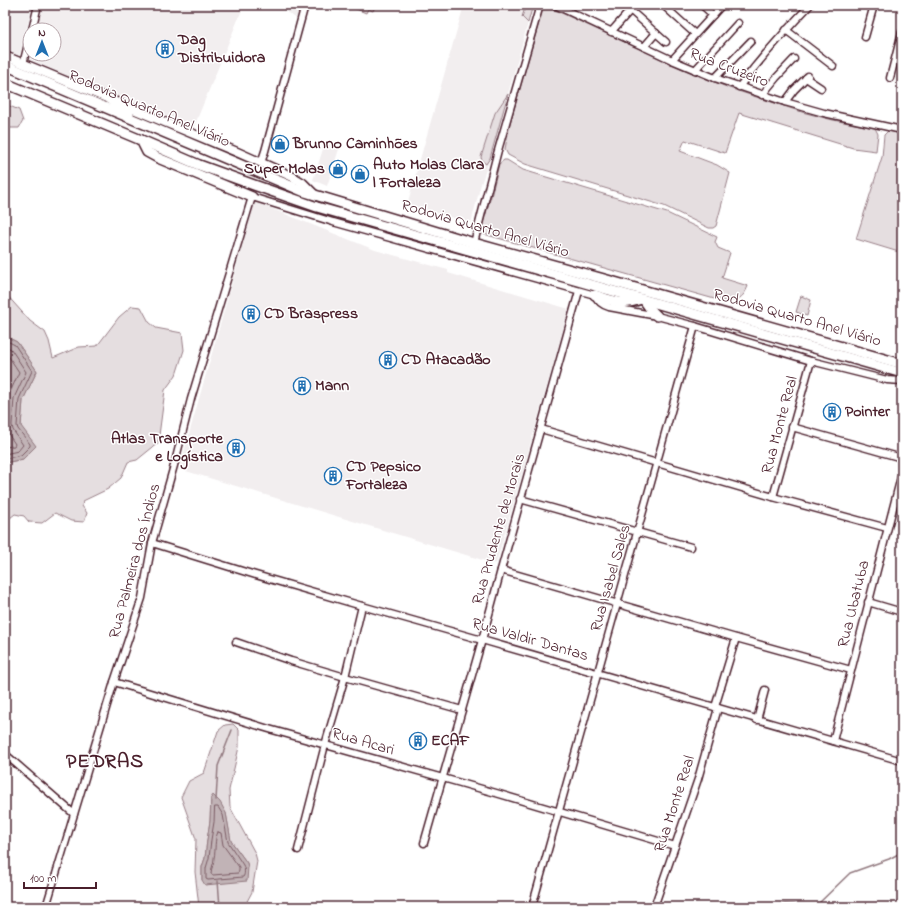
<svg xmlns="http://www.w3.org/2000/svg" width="907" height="912" viewBox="0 0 907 912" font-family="'Indie Flower',sans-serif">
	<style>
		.built { fill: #f2eeef }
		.green { fill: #e5dee0; stroke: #987e86; fill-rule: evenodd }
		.water { fill: #c1b3b6; stroke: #91787e }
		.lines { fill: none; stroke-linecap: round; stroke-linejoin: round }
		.shore { stroke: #7a5a63; stroke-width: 1 }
		.stream { stroke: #91787e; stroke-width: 1.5 }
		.minor-casing { stroke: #4a1f2b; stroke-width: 9 }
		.major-casing { stroke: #4a1f2b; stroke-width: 11 }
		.highway-casing { stroke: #4a1f2b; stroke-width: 12 }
		.minor { stroke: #fff; stroke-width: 6 }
		.major { stroke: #fff; stroke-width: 8 }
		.highway { stroke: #fff; stroke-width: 9 }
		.labels { text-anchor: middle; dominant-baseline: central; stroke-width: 3; stroke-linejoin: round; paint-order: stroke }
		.poi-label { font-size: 16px; font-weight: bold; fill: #4a1f2b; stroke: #fff; text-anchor: start }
		.street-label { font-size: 16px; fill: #4a1f2b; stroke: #fff }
		.district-label { font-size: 20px; font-weight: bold; letter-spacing: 1px; fill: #4a1f2b; stroke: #fff }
	</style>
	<rect width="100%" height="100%" fill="#fff"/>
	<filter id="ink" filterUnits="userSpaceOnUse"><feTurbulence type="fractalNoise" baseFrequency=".025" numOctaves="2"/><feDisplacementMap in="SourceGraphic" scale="8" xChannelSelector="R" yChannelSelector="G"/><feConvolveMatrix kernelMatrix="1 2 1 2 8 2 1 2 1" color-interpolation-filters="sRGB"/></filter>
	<g filter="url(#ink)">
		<!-- built -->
		<g class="built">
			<path d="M5 5H33L20 54 18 55 5 49Z"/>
			<path d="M43 5H244L193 129 31 60 29 58 30 54H54V30H36Z"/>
			<path d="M276 5H301L297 19Z"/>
			<path d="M464 5H533L490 158 481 184 471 223 407 205Z"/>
			<path d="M325 143 339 149 327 186 313 180Z"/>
			<path d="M255 202 375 250 448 270V273L569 309 496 564 179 469Z"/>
		</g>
		<!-- green -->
		<g class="green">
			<path d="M346 5H376L373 11 368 9 366 13Z"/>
			<path d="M526 5H533L528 23 522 17Z"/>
			<path d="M544 5 681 68 729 88 802 112 833 120 875 128 878 134 876 151 853 148 739 113 725 153 685 140 680 151 717 165 730 173 716 226 713 228H709L664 206 525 164 508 155 505 149 510 123Z"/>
			<path d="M508 94 490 158 486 164 482 161 481 157 495 113Z"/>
			<path d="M5 104 19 110 23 121 19 128H8L5 126Z"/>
			<path d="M888 131 902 133V253L856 239 882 157 884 135Z"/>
			<path d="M504 160H507L523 170 667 213 717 237 715 242 718 248 730 253 722 278 748 286C742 302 734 301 718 300L480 233 492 193 499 164Z"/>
			<path d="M5 293 30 321 45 332 49 341 53 358 79 347 97 346 119 317 132 306 141 307 149 322 156 328 182 333 184 350 176 375 165 390 158 443 137 460 128 462 121 478 108 489 83 501 82 506 87 513 84 522 71 521 55 513 42 523 29 522 24 516 15 514 5 522V463L23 459 21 426 23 400 37 371 17 342 5 336Z"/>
			<path d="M801 296 811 300 807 316 796 312Z"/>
			<path d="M233 724 239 730V747L229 790 230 807 255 853 257 861 252 892 244 907H199L195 872 196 839 181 797 189 781 204 773 218 731 225 725ZM211 798 226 813 231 841 247 863 248 867 202 880V867L205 858 207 840 210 821Z"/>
		</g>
		<!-- water -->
		<g class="water">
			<path d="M5 336 17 342 37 371 23 400 21 426 36 446 23 459 5 463Z"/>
			<path d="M213 795 220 802 226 813 231 841 247 863 248 867 247 881 205 885 202 880V867L205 858 207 840 210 821 211 798Z"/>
		</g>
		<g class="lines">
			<!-- shore -->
			<g class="shore">
				<path d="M5 340 15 345 32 371 19 399 17 426 18 429 30 444V446L21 455 5 459"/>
				<path d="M5 346 11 349 26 372 14 398 12 425 13 430 23 445 18 451 5 454"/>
				<path d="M5 352 7 354 19 372 8 397 6 424 7 432 15 444 14 446 5 447"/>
				<path d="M215 807H218L223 815 228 842 243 865C245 869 245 875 243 877L208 880 206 879V868L209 858 211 840 214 822Z"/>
				<path d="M218 832 221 833 223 845 239 867V871L238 873 213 875 211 874C211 868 214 864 214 858 216 849 214 840 218 832Z"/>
			</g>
			<!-- stream -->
			<g class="stream">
				<path d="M216 800 218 766 232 730"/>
				<path d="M218 881 220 907"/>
				<path d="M757 907 785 904 817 905 850 873 889 859 902 852"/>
			</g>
			<defs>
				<g id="minor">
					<path d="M555 5 672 60 715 78 785 102 824 113 902 130"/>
					<path d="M663 5 695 34"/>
					<path d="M702 5 713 15"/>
					<path d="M630 10 666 42"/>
					<path d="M32 30 38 5"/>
					<path d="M786 30 833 66"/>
					<path d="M611 32 635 5"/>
					<path d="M865 37 874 5"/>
					<path d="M644 47 656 33"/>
					<path d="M672 60 722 5"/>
					<path d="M23 64 30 36"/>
					<path d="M695 70 738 23"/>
					<path d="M715 78 751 41"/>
					<path d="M806 78 821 88"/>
					<path d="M890 78 902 32"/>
					<path d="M739 87C761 58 785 31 810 5"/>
					<path d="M762 95 776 78 794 59"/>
					<path d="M785 102 794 90 808 76"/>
					<path d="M261 163 265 151 305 5"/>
					<path d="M474 243 497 154 540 5"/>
					<path d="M792 427 902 458"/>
					<path d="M541 429 773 497 887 528"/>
					<path d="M773 497 811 361"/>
					<path d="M520 499 691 547"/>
					<path d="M152 543 249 573 362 606 482 640 902 761"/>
					<path d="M501 570 736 638 851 670"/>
					<path d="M868 602 902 612"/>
					<path d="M236 642 291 661 345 677 462 710"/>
					<path d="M114 682 269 729 496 793 675 846"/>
					<path d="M715 707 736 638"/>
					<path d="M757 720 765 690"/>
					<path d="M833 741 902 473"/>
					<path d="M5 754 74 814"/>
					<path d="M424 843 482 640 501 570 579 291"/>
					<path d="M298 850 325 745 345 677 362 606"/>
					<path d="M46 907 114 682 142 598 152 543 175 462 191 399 252 197 333 222 595 295C598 302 602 305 609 307L657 316 695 326 811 361 887 380 902 381"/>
					<path d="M532 907 695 326"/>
					<path d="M654 907 698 779 718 708"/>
				</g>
				<path id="major" d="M5 56 237 152 293 177 303 183 314 194"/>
				<g id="highway">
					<path d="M5 65 305 192 474 243 604 279 902 364"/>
					<path d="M5 83 141 140 199 165 254 185 317 207 902 373"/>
					<path d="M109 99 129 114"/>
					<path d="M141 140 147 152 158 158 252 197"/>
					<path d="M595 295C613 301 622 306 641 299"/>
					<path d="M644 300 651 310 657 316"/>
				</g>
			</defs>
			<!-- minor casing -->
			<use href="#minor" class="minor-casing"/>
			<!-- major casing -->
			<use href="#major" class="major-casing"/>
			<!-- highway casing -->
			<use href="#highway" class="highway-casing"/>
			<!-- minor -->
			<use href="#minor" class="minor"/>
			<!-- major -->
			<use href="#major" class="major"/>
			<!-- highway -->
			<use href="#highway" class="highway"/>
		</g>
	</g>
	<!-- icons -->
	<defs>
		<symbol id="building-ring" viewBox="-11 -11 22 22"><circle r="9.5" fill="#fff" stroke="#1f6fb2" stroke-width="1.5"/><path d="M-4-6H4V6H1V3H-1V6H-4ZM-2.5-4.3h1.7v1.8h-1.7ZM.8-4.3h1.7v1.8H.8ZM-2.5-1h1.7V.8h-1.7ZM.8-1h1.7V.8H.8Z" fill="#1f6fb2"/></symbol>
		<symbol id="shop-ring" viewBox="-11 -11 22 22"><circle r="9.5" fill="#fff" stroke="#1f6fb2" stroke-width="1.5"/><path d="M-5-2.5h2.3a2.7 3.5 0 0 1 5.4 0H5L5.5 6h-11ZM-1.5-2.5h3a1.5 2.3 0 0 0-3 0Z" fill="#1f6fb2"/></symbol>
	</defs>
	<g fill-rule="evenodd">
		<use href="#building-ring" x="155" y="39" width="20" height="20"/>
		<use href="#shop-ring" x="270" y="134" width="20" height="20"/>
		<use href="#shop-ring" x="328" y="159" width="20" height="20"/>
		<use href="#shop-ring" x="350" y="164" width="20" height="20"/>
		<use href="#building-ring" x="241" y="304" width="20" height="20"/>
		<use href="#building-ring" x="378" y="350" width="20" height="20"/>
		<use href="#building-ring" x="292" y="376" width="20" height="20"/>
		<use href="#building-ring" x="822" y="402" width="20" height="20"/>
		<use href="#building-ring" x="226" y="438" width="20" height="20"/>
		<use href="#building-ring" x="323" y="466" width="20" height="20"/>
		<use href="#building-ring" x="408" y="731" width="20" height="20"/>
	</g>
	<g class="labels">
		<!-- poi labels -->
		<g class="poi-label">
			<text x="178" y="40">Dag<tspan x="178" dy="18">Distribuidora</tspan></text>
			<text x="293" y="144">Brunno Caminhões</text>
			<text x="373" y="165">Auto Molas Clara<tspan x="373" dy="18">| Fortaleza</tspan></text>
			<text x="325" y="169" text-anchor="end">Super Molas</text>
			<text x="264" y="314">CD Braspress</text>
			<text x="401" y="360">CD Atacadão</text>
			<text x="315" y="386">Mann</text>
			<text x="845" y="412">Pointer</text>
			<text x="223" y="439" text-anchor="end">Atlas Transporte<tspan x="223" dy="18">e Logística</tspan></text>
			<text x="346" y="467">CD Pepsico<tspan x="346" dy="18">Fortaleza</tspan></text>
			<text x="431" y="741">ECAF</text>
		</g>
		<!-- street labels -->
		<g class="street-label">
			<text transform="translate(729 68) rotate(21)">Rua Cruzeiro</text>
			<text transform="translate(149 109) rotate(23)">Rodovia Quarto Anel Viário</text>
			<text transform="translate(485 229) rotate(16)">Rodovia Quarto Anel Viário</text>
			<text transform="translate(797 318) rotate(16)">Rodovia Quarto Anel Viário</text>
			<text transform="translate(780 425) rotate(-75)">Rua Monte Real</text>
			<text transform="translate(499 529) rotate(-74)">Rua Prudente de Morais</text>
			<text transform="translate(135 561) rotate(-75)">Rua Palmeira dos Índios</text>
			<text transform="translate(611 578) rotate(-74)">Rua Isabel Sales</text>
			<text transform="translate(854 604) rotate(-76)">Rua Ubatuba</text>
			<text transform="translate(530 640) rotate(16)">Rua Valdir Dantas</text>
			<text transform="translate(363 742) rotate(16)">Rua Acari</text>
			<text transform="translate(675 804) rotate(-72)">Rua Monte Real</text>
		</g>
		<!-- district labels -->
		<g class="district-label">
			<text x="105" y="762">PEDRAS</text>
		</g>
	</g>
	<!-- margin -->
	<rect width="907" height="912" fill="none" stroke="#fff" stroke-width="20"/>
	<rect x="10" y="10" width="887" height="892" fill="none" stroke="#4a1f2b" stroke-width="1.5" filter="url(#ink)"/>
	<!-- north arrow -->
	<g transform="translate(42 42)"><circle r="19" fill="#ffffff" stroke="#b7a5aa"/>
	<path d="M0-3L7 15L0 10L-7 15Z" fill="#1f6fb2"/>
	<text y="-6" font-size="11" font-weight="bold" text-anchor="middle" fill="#4a1f2b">N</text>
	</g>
	<!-- scale -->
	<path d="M24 882v6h72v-6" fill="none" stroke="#4a1f2b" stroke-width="2"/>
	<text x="30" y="882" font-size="12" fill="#4a1f2b" stroke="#ffffff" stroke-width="3" paint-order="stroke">100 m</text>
</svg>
